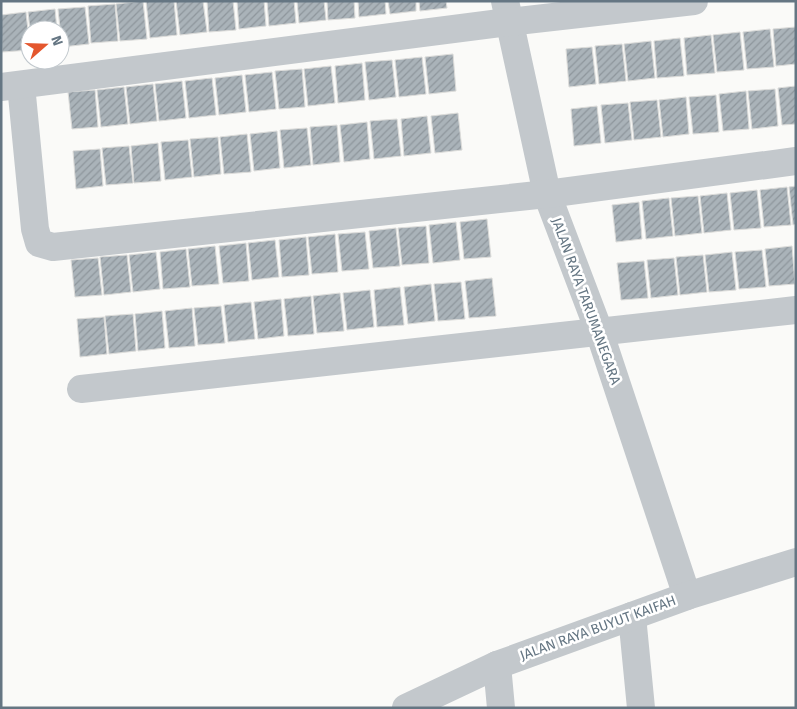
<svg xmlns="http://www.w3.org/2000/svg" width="797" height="709" viewBox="0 0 797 709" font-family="'Fira Sans',sans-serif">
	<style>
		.building { fill: url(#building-hatch); stroke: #dcdcda }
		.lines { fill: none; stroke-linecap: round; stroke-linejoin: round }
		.minor { stroke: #c3c8cc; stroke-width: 28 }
		.labels { text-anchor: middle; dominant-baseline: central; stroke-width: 5; stroke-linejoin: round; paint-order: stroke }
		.street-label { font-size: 14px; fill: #657683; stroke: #fff }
	</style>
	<defs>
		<pattern id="building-hatch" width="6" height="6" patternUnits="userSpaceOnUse" patternTransform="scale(1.25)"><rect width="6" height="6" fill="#aab3b9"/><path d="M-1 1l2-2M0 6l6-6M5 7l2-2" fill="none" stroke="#8e969c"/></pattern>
	</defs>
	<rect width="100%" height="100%" fill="#fafaf8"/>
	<!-- building -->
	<g class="building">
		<path d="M143 1 147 39 120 41 116 4Z"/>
		<path d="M146 1H174L177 35 150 38Z"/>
		<path d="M176 1H203L207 32 180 35Z"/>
		<path d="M207 1H233L236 30 209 32Z"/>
		<path d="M237 1H264L266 26 239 29Z"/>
		<path d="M267 1H294L296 23 269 26Z"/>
		<path d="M297 1H324L326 20 299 23Z"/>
		<path d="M327 1H354L355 18 328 20Z"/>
		<path d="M358 1H385L386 14 359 17Z"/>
		<path d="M388 1H416V11L390 14Z"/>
		<path d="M419 1H446L447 8 420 11Z"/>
		<path d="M115 4 118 41 91 43 88 6Z"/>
		<path d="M85 7 89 44 62 47 58 9Z"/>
		<path d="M55 9 57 30H30L28 12Z"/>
		<path d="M26 12 30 50 2 52 1 15Z"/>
		<path d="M796 27V64L776 66 773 29Z"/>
		<path d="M770 29 774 67 747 69 743 32Z"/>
		<path d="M740 32 744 70 717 72 713 35Z"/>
		<path d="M711 35 715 73 687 75 684 38Z"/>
		<path d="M680 38 684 76 657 78 654 41Z"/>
		<path d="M651 41 655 78 628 81 624 44Z"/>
		<path d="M622 44 626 81 599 84 595 46Z"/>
		<path d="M592 47 596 84 569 87 566 49Z"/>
		<path d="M453 54 456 91 429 94 425 57Z"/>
		<path d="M422 57 426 94 399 97 395 60Z"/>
		<path d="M392 60 396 97 369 100 365 62Z"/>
		<path d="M362 63 365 100 338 103 335 66Z"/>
		<path d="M331 66 335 103 308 106 304 69Z"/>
		<path d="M302 69 305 107 279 109 275 71Z"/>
		<path d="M272 72 276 109 249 112 245 75Z"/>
		<path d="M242 75 246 112 219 115 215 78Z"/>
		<path d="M212 78 216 115 189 118 185 81Z"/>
		<path d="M182 81 186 118 159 121 155 84Z"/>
		<path d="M153 84 157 121 130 124 126 87Z"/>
		<path d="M796 86V124L782 125 778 88Z"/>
		<path d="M124 87 128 124 101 127 97 90Z"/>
		<path d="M775 89 778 126 752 129 748 91Z"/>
		<path d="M95 90 98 127 72 129 68 92Z"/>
		<path d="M746 91 749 129 723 131 719 94Z"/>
		<path d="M716 95 719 132 693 134 689 97Z"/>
		<path d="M686 97 689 134 663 137 659 100Z"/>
		<path d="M657 100 661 137 634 140 630 102Z"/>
		<path d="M628 103 632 140 605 143 601 105Z"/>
		<path d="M597 106 601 143 574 146 571 109Z"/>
		<path d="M458 113 462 150 435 153 431 116Z"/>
		<path d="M427 116 431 153 404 156 401 119Z"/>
		<path d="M397 119 401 156 374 159 370 121Z"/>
		<path d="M367 122 370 159 344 162 340 125Z"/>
		<path d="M337 125 340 162 313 165 310 127Z"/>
		<path d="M307 128 311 165 284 168 280 130Z"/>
		<path d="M277 131 280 168 254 171 250 134Z"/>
		<path d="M247 134 251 172 224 174 220 137Z"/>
		<path d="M218 137 221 174 194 177 190 139Z"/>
		<path d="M188 140 192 177 165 180 161 142Z"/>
		<path d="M158 143 161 181 134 183 131 146Z"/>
		<path d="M129 146 133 183 106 185 102 148Z"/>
		<path d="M100 149 103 186 76 189 73 151Z"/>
		<path d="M796 186V224L793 225 789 187Z"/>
		<path d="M787 187 791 225 764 227 760 190Z"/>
		<path d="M757 190 761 228 734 230 730 193Z"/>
		<path d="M727 193 731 230 704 233 700 196Z"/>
		<path d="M698 196 702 233 675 236 671 198Z"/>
		<path d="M669 198 673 236 646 239 642 201Z"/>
		<path d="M639 202 642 239 616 242 612 205Z"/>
		<path d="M487 219 491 257 464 259 460 222Z"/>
		<path d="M456 222 460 260 433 263 429 225Z"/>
		<path d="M426 226 429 263 402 265 398 228Z"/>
		<path d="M396 228 400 266 373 268 369 231Z"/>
		<path d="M365 232 369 269 342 271 338 234Z"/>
		<path d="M335 234 338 272 312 274 308 237Z"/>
		<path d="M306 237 309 275 282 277 279 240Z"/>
		<path d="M275 240 279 277 252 280 248 243Z"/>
		<path d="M246 243 249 281 223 283 219 246Z"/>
		<path d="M215 246 219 284 192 286 188 249Z"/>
		<path d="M792 246 795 284 769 286 765 249Z"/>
		<path d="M186 249 190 287 163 289 160 252Z"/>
		<path d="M762 250 766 287 739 289 735 252Z"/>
		<path d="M156 252 160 289 133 292 129 255Z"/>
		<path d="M732 252 736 290 709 292 705 255Z"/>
		<path d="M127 255 131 292 104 295 100 257Z"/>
		<path d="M703 255 707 292 680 295 676 257Z"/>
		<path d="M98 258 102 295 75 297 71 260Z"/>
		<path d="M674 258 678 295 651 298 647 260Z"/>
		<path d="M644 261 648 298 621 300 617 263Z"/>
		<path d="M492 278 496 316 469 318 465 281Z"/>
		<path d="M461 282 465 319 438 321 434 284Z"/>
		<path d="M431 284 435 321 408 324 404 287Z"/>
		<path d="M400 287 404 325 377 327 374 290Z"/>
		<path d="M370 290 374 327 347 330 343 293Z"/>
		<path d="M340 293 344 331 317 333 313 296Z"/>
		<path d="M311 296 314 334 288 336 284 299Z"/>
		<path d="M281 299 284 336 258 339 254 302Z"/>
		<path d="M251 302 255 339 228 342 224 305Z"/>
		<path d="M221 306 225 343 198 345 194 308Z"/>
		<path d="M192 308 195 346 169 348 165 311Z"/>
		<path d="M162 311 165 348 138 351 135 314Z"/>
		<path d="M133 314 136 351 109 354 105 316Z"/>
		<path d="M104 317 107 354 80 357 77 319Z"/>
	</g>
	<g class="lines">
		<!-- minor -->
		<g class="minor">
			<path d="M505 1 547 194 599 331 687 596"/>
			<path d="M21 85 35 229 39 243 53 247 547 194 796 161"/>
			<path d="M1 87 508 22 694 1"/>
			<path d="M81 389 796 310"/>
			<path d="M632 616 641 708"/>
			<path d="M497 665 501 708"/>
			<path d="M406 708 497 665 687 596 796 562"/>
		</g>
	</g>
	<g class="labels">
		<!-- street labels -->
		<g class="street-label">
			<text transform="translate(586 301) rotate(70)">JALAN RAYA TARUMANEGARA</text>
			<text transform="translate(598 628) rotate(-20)">JALAN RAYA BUYUT KAIFAH</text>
		</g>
	</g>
	<!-- border -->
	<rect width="797" height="709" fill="none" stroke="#657683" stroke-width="5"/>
	<!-- north arrow -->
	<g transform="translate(45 45) rotate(70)"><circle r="24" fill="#ffffff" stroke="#c1c8cd"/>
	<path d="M0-4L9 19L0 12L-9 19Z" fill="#e4572e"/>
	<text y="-8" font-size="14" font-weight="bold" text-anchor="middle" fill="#657683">N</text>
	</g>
</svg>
